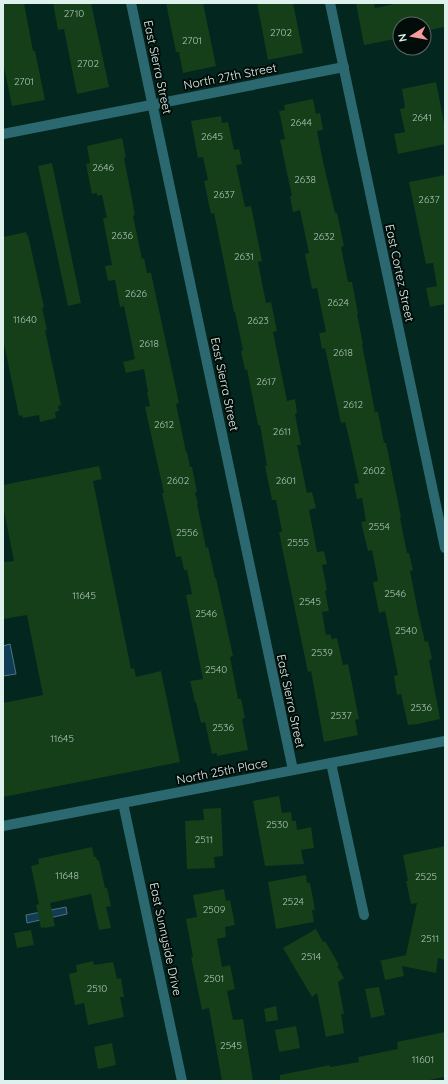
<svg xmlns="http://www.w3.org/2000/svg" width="448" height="1084" viewBox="0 0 448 1084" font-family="Quicksand,sans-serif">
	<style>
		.water { fill: #113c55; stroke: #4e7282 }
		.building { fill: #143f19 }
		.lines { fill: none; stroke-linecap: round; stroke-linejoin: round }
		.street { stroke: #2b6870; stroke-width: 10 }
		.labels { text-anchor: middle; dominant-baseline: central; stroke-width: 4; stroke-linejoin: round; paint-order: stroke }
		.number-label { font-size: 10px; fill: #acc4b7 }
		.street-label { font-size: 12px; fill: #def1ec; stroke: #020c09 }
	</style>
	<rect width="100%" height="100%" fill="#03261f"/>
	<!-- water -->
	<g class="water">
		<path d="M10 644 16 674 3 676V646Z"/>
		<path d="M66 907 67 914 27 923 26 915Z"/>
	</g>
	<!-- building -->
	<g class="building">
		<path d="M3 3H24L33 51H35L45 100 12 106 3 62Z"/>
		<path d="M53 3H91L109 87 77 94 64 29 58 30Z"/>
		<path d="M166 3H203L216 66 183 73 179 52H176Z"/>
		<path d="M257 3H293L303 53 268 60Z"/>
		<path d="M356 3H374L375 8 399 3H445V27L424 31V24H400V38L364 45Z"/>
		<path d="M436 82 445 128V144L398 154 394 134 405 132 400 109 405 108 402 89Z"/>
		<path d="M313 99 316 114 320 113 323 130 317 131 322 157 335 213H337L344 246 341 247 348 282H352L358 314H357L363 344H362L375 412H378L384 443H386L401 517 400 518 407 553H409L413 570 410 571 418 612 425 642 428 641 432 659 429 660 440 719 418 724 408 725 401 694 397 695 394 676 398 675 385 611 379 613 373 582 378 581 372 550 368 551 361 522 366 521 362 498 357 499 354 484 359 483 349 438 345 422 341 423 325 348 322 349 319 333 326 332 317 288 312 289 305 254 309 253 300 210 293 212 290 196H292L280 140 285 139 279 111 285 110 284 105Z"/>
		<path d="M221 116 222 123 228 122 234 150 239 149 242 164 236 165 245 207 251 206 262 261 258 262 266 303 271 302 277 331 273 332 287 401 295 399 297 413 295 414 301 445H297L307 493 312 492 316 508 309 510 317 552 324 551 327 564 322 565 327 590 325 591 329 611 322 612 326 635 330 634 332 639 337 638 343 665 348 664 359 719 355 720 358 735 324 742 311 671 308 672 284 557 279 532H282L276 500H272L265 466H267L260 425H258L247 369 245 370 241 351 243 350 235 312H234L214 213 211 214 204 181 208 180 203 157 198 158 191 121Z"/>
		<path d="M122 138 126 157 124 158 135 215 133 216 142 259 144 258 147 273H151L179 403 176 404 186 452H187L190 467H192L197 492 195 493 198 504H197L206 548 208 547 215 578H216L233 656 230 657 238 699H241L245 718 242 719 248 750 217 756V753L212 754 205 722 201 723 196 702H195L190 681 203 679 186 595 192 594 187 570H184L181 556 176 557 166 511 162 493H164L145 407 150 406 147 392H148L144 369 126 373 123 362 135 359 124 306 120 307 115 280 108 281 105 266 112 265 103 218H107L102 195 97 196V193L92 194 86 164 90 163 87 146Z"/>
		<path d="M52 163 81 303 68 306 38 166Z"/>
		<path d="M445 175V304L430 307 426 288 437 286 433 263 426 264 409 182Z"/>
		<path d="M26 232 27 236 28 235 44 307 42 308 47 330H45L61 405 58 406 59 411 55 412 56 418 40 422 39 415 23 418 22 415 19 416 3 339V237Z"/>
		<path d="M99 466 102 479 93 481 131 669 134 668 136 677 161 671 180 762 3 797V703L43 695 27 615 3 619V562L14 561 3 506V485Z"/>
		<path d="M279 796 282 813 291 812 292 821H296L297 830 311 827 314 848 301 850 304 864 265 866 253 801Z"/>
		<path d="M221 808 223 856 214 857 215 868 187 869 185 821 204 820 203 809Z"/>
		<path d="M445 846V960L438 958 436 973 402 966 404 976 385 980 381 962 379 961 406 955 417 903 411 904 406 881H408L403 855Z"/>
		<path d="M92 847 94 857H96L97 860 99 861 105 888H107L111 906 106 907 111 928 99 930 91 894 50 903 55 926 45 928 44 927 41 928 36 905 39 904 31 866 39 864 38 859Z"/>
		<path d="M306 875 307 883H310L315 910H312L314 922 276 929 268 882Z"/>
		<path d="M224 889 226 901 230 900 235 925 225 927 226 937 217 939 222 967 230 965 235 989 227 991 233 1020 243 1019 253 1081H222L209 1008 202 1010 191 957H193L186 919 197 917 193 895Z"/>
		<path d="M316 929 323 942 325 941 339 965 337 966 344 978 338 982 344 1014H341L344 1033 326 1037 317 993 312 997 283 948Z"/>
		<path d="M31 930 34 945 17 948 14 933Z"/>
		<path d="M93 961 94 965 113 962 117 979 121 978 124 997H120L124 1017 88 1025 84 1003 75 1005 69 974 77 972 76 965Z"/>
		<path d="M379 987 385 1015 371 1018 365 989Z"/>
		<path d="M276 1006 278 1020 266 1022 264 1009Z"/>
		<path d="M296 1026 300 1048 279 1052 275 1030Z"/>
		<path d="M445 1032V1077L424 1081H280V1075L330 1065V1067L359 1062 358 1057 398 1049 397 1042Z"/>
		<path d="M112 1043 116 1065 98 1069 94 1047Z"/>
	</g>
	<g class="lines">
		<!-- street -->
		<g class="street">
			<path d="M131 3 293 770"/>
			<path d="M330 3 445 548"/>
			<path d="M3 134 344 67"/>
			<path d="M331 763 364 915"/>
			<path d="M123 803 182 1081"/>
			<path d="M3 826 445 741"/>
		</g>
	</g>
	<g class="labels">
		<!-- number labels -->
		<g class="number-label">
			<text x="74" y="13">2710</text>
			<text x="281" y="32">2702</text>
			<text x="192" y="40">2701</text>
			<text x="88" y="63">2702</text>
			<text x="24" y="81">2701</text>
			<text x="422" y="117">2641</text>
			<text x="301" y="122">2644</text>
			<text x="212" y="136">2645</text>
			<text x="103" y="167">2646</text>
			<text x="305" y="179">2638</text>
			<text x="224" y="194">2637</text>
			<text x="429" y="199">2637</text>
			<text x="122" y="235">2636</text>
			<text x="324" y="236">2632</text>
			<text x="244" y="256">2631</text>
			<text x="136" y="293">2626</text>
			<text x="338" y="302">2624</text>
			<text x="25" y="319">11640</text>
			<text x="258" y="320">2623</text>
			<text x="149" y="343">2618</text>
			<text x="343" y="352">2618</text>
			<text x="266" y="381">2617</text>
			<text x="353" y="404">2612</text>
			<text x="164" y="424">2612</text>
			<text x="282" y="431">2611</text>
			<text x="374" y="470">2602</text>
			<text x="178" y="480">2602</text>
			<text x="286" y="480">2601</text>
			<text x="379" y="526">2554</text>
			<text x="187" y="532">2556</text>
			<text x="298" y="542">2555</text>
			<text x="395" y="593">2546</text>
			<text x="84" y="595">11645</text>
			<text x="310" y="601">2545</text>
			<text x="206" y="613">2546</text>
			<text x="406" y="630">2540</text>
			<text x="322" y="652">2539</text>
			<text x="216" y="669">2540</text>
			<text x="421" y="707">2536</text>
			<text x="341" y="715">2537</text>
			<text x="223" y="727">2536</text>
			<text x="62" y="738">11645</text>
			<text x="277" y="824">2530</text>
			<text x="204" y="839">2511</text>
			<text x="67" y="875">11648</text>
			<text x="426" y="876">2525</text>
			<text x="293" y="901">2524</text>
			<text x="214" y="909">2509</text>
			<text x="430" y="938">2511</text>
			<text x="311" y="956">2514</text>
			<text x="214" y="978">2501</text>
			<text x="97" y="988">2510</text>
			<text x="231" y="1045">2545</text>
			<text x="423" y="1059">11601</text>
		</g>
		<!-- street labels -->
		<g class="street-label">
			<text transform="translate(158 67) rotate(78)">East Sierra Street</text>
			<text transform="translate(230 76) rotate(-11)">North 27th Street</text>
			<text transform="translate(400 273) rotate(78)">East Cortez Street</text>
			<text transform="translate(225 384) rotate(78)">East Sierra Street</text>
			<text transform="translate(291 701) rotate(78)">East Sierra Street</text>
			<text transform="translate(222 771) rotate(-11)">North 25th Place</text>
			<text transform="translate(166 939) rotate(78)">East Sunnyside Drive</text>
		</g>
	</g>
	<!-- border -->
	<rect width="448" height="1084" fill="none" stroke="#def1ec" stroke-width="8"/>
	<!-- north arrow -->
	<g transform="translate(412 36) rotate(259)"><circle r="19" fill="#020c09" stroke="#5a6864"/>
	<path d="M0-3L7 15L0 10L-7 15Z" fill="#f59b9b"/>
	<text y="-6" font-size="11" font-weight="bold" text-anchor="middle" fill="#def1ec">N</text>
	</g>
</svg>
